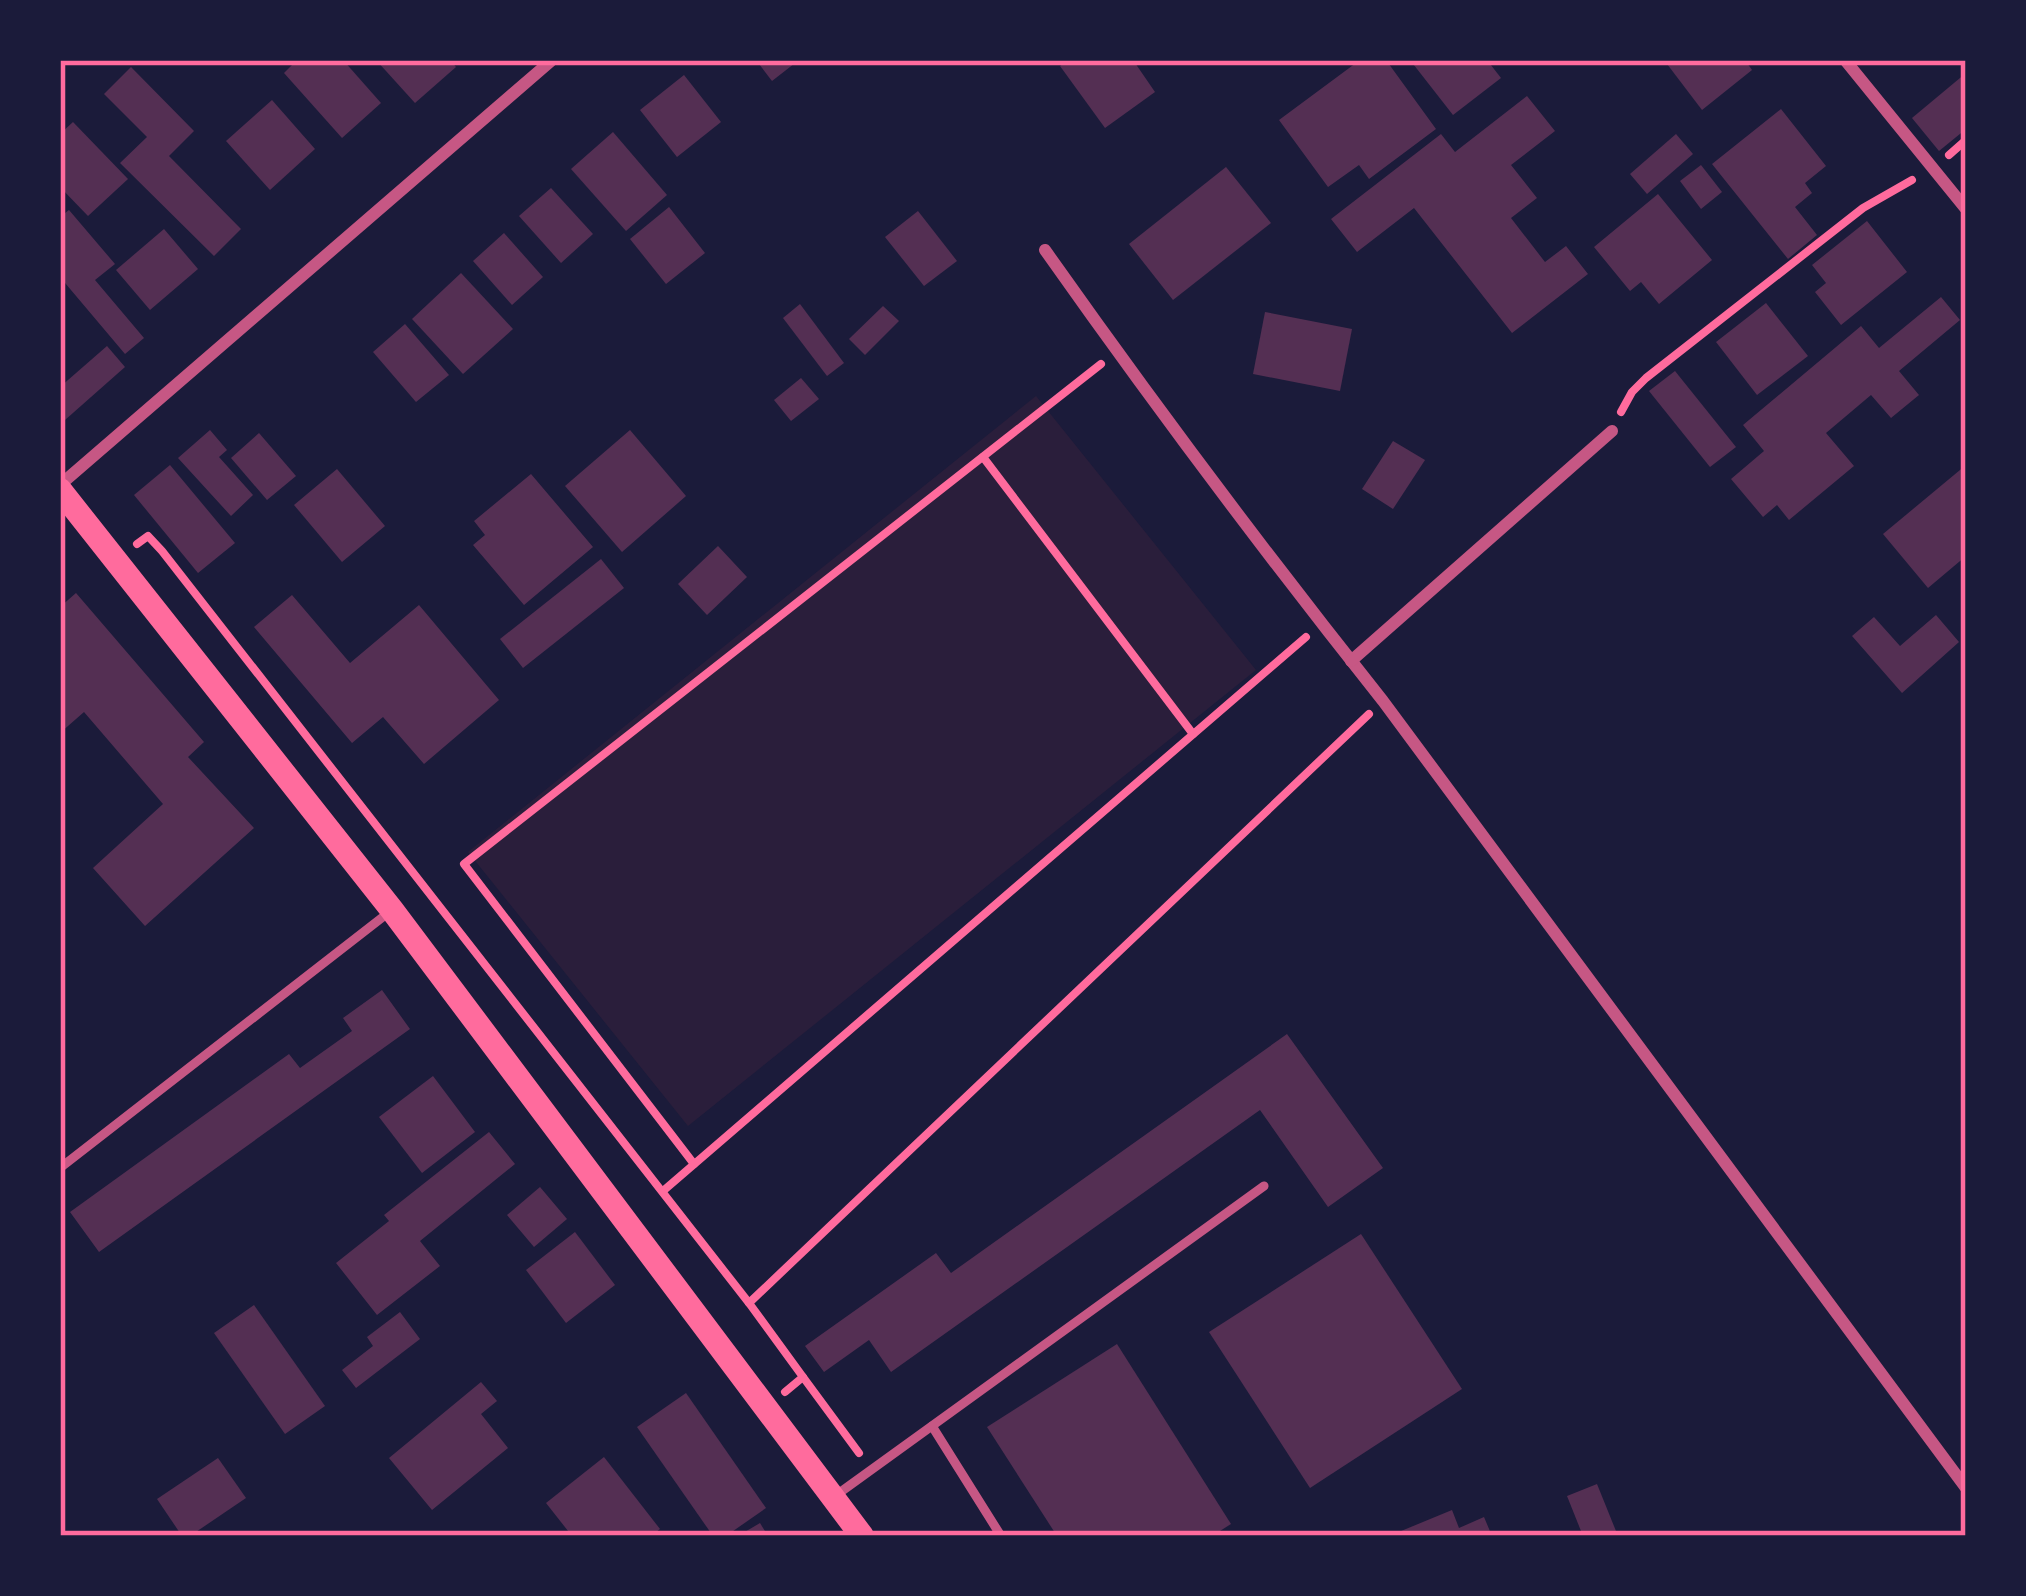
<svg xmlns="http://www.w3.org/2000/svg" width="2026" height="1596" viewBox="0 0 2026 1596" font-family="Ubuntu,sans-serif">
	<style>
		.green { fill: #2a1e3b }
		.building { fill: #542f53 }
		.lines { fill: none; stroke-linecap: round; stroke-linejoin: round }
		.path { stroke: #ff6b9d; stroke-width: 8 }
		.service { stroke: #c65784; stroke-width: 9 }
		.minor { stroke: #c65784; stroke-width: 12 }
		.secondary { stroke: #ff6b9d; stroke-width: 24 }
		.neatline { fill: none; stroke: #ff6b9d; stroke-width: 4.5 }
	</style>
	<rect width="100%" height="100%" fill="#1b1b3a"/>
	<!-- green -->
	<path class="green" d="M1036 396 1256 670 688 1126 468 852Z"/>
	<!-- building -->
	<g class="building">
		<path d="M297 60H343L381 103 342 138 284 73Z"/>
		<path d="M376 60H450L456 67 415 103Z"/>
		<path d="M756 60H799L772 81Z"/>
		<path d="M1068 60H1133L1155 92 1105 128 1060 66Z"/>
		<path d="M1360 60H1386L1436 129 1369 179 1359 165 1328 187 1279 120Z"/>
		<path d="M1410 60H1487L1501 78 1453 115Z"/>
		<path d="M1664 60H1745L1752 70 1702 110Z"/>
		<path d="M131 67 194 131 169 156 241 229 214 256 120 163 147 137 104 94Z"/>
		<path d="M1966 73V129L1939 151 1912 118Z"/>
		<path d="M684 75 721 122 677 157 640 110Z"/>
		<path d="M1527 96 1555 131 1511 165 1537 198 1511 218 1545 262 1566 246 1588 274 1512 333 1414 208 1357 252 1331 219 1441 134 1455 152Z"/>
		<path d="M272 100 315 149 270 190 226 141Z"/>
		<path d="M1781 109 1826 166 1805 183 1812 193 1795 207 1817 235 1788 259 1712 164Z"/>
		<path d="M73 122 128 179 88 216 60 187V134Z"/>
		<path d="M613 132 667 195 626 231 571 169Z"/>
		<path d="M1676 134 1693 154 1647 194 1630 174Z"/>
		<path d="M1701 165 1722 192 1701 209 1680 181Z"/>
		<path d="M1226 167 1271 223 1173 300 1129 244Z"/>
		<path d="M551 188 593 234 561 263 519 216Z"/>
		<path d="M1658 194 1712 260 1659 304 1641 282 1630 291 1594 247Z"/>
		<path d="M669 207 705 253 666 284 630 239Z"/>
		<path d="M69 210 115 264 95 280 144 338 125 354 60 277V217Z"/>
		<path d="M918 211 957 261 924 286 885 237Z"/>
		<path d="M1867 221 1907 272 1841 325 1815 292 1826 283 1812 265Z"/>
		<path d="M164 229 198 269 150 310 116 270Z"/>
		<path d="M504 233 543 277 512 305 473 261Z"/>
		<path d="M461 273 513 329 463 374 412 319Z"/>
		<path d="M1941 297 1960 320 1899 371 1919 395 1891 418 1871 395 1826 433 1854 466 1789 520 1777 505 1763 517 1731 479 1764 451 1743 425 1861 326 1879 348Z"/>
		<path d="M1766 303 1808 356 1757 395 1716 342Z"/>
		<path d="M800 304 844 363 827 376 783 318Z"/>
		<path d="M883 306 899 321 865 355 849 339Z"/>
		<path d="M1265 312 1352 329 1340 391 1253 374Z"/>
		<path d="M405 324 449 375 416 402 373 352Z"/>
		<path d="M107 346 125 367 65 420 60 414V387Z"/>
		<path d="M1675 371 1736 447 1710 467 1649 391Z"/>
		<path d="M801 378 819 399 791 421 774 400Z"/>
		<path d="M210 430 227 450 219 457 253 495 231 516 178 458Z"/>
		<path d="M630 430 686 496 622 552 565 486Z"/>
		<path d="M259 433 296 476 267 500 231 458Z"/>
		<path d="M1393 441 1425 460 1393 509 1362 489Z"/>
		<path d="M170 465 235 543 198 573 134 495Z"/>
		<path d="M1966 465V556L1928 588 1883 534Z"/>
		<path d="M337 469 385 526 342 562 294 505Z"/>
		<path d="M531 474 593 547 524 605 473 545 485 535 474 521Z"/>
		<path d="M718 546 747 577 707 615 678 584Z"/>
		<path d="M601 559 624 588 523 668 500 639Z"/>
		<path d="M76 593 204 742 188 757 254 828 145 926 93 868 163 804 84 712 60 733V607Z"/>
		<path d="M292 595 350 663 419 605 499 700 424 764 383 717 352 743 254 627Z"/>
		<path d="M1936 615 1959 642 1902 693 1852 636 1874 617 1900 646Z"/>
		<path d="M382 990 410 1029 99 1252 70 1212 289 1054 300 1068 352 1031 343 1018Z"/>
		<path d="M1287 1034 1383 1168 1328 1207 1260 1110 891 1372 869 1340 824 1372 805 1346 936 1253 951 1273Z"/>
		<path d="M433 1076 475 1132 422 1173 379 1117Z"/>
		<path d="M489 1132 515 1164 420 1241 440 1266 377 1315 336 1263 389 1221 384 1215Z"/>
		<path d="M540 1187 567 1219 534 1247 507 1215Z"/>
		<path d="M575 1232 615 1285 566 1323 526 1270Z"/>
		<path d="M1361 1234 1462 1389 1310 1488 1209 1332Z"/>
		<path d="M254 1305 325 1406 285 1434 214 1333Z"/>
		<path d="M400 1312 420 1339 356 1388 342 1370 373 1346 367 1337Z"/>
		<path d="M1117 1344 1231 1524 1212 1536H1057L987 1427Z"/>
		<path d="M481 1382 497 1401 481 1414 508 1448 432 1510 389 1458Z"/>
		<path d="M686 1393 766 1508 726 1536H713L637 1427Z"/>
		<path d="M604 1457 660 1529 651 1536H572L546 1503Z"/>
		<path d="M218 1458 246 1498 190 1536H182L157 1499Z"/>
		<path d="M1597 1484 1618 1536H1583L1567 1496Z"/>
		<path d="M1452 1510 1459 1528 1484 1517 1492 1536H1389Z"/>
		<path d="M760 1523 768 1536H738Z"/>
	</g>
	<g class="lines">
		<!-- path -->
		<g class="path">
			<path d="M1949 155 1966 140"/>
			<path d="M1621 412 1632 392 1646 378 1863 208 1912 180"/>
			<path d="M983 457 1193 734"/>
			<path d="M137 544 148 536 162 551 749 1303"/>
			<path d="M694 1164 464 864 1101 364"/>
			<path d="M663 1191 1306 637"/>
			<path d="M803 1377 859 1453"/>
			<path d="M785 1392 803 1377 749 1303 1369 714"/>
		</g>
		<!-- service -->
		<g class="service">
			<path d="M60 1168 388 913"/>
			<path d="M932 1426 1001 1536"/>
			<path d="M835 1496 1264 1186"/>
		</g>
		<!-- minor -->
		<g class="minor">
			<path d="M1845 60 1966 209"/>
			<path d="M1045 250C1153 403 1266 554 1383 701L1966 1488"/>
			<path d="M60 485 552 60"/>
			<path d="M1351 661 1612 431"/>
		</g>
		<!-- secondary -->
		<path class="secondary" d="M60 490 392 910 862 1536"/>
	</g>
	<!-- border -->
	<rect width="2026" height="1596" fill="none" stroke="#1b1b3a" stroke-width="126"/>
	<rect x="63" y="63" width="1900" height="1470" class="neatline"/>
</svg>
